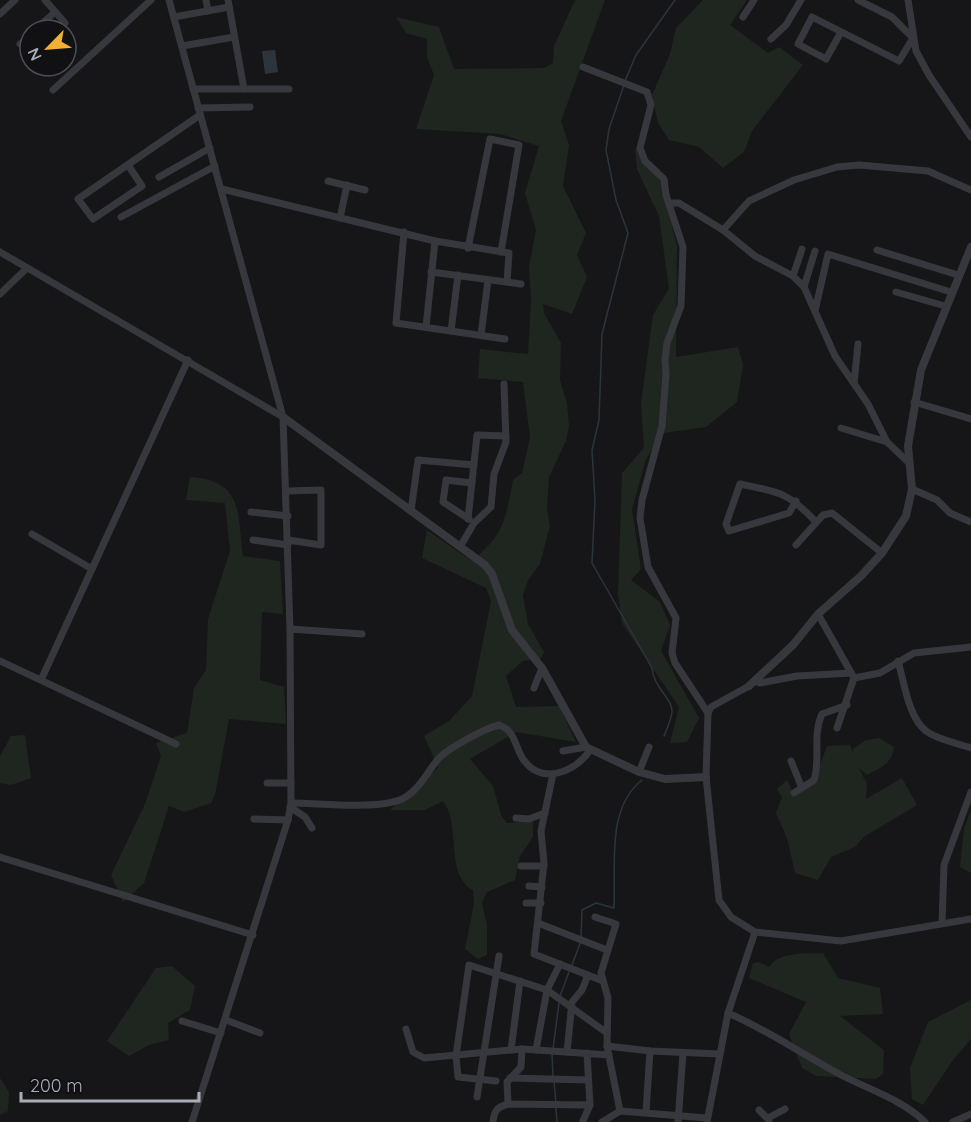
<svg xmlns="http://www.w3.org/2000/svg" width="971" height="1122" viewBox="0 0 971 1122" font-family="Quicksand,sans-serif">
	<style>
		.green { fill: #1e261f }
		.water { fill: #2c353c }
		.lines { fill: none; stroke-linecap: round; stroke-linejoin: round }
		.stream { stroke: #2c353c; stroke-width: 1.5 }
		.minor { stroke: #37383d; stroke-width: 7 }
		.tertiary { stroke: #37383d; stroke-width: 8 }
	</style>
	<rect width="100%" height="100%" fill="#161618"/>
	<!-- green -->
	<g class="green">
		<path d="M575 0H605L561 121 569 145 563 186 586 233 577 255 587 277 572 314 543 304 544 313 561 343 560 380 567 403 569 426 566 441 549 477 547 509 550 526 540 564 528 580 523 596 528 624 544 652 541 658 523 661 506 676 516 707 559 706 576 742 516 732 470 759 493 786 501 815 507 823 533 821V837L520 856 515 880 487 892 482 903 487 925V955L478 959 465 949 474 904 473 890C444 874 462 826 443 801L425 810H390L438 768 424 736 449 721 472 696 491 601 486 588 422 558 427 530 472 561C505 533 505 521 513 480L522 473 530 437 523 382 478 378 480 349 528 354 531 301 529 267 536 230 525 193 539 146 500 134 416 129 434 75 427 57V39L406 33 396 17 439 27 454 69 544 68 553 63 554 46Z"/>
		<path d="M703 0H747L730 25 768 53 779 47 803 65 752 131 744 152 723 168 699 147 669 140 658 123 652 95 670 54 676 28Z"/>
		<path d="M635 148 658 169 677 246 676 357 738 347 743 365 737 402 706 427 664 433 646 459 632 509 641 569 631 580 660 602 670 625 661 651 699 718 687 742 670 743 679 707 622 623 618 594 622 473 644 448 641 403 653 315 669 289 659 216 637 169Z"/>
		<path d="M190 477C244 481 237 512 243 556L280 561 283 614 262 612 260 680 284 687 286 724 229 719 215 795 211 803 184 812 169 806 144 883 123 902 111 875 145 804 161 756 156 743 187 733 194 688 206 670 208 619 230 551 225 503 186 500Z"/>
		<path d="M25 735 31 778 11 785 0 783V756L11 736Z"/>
		<path d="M879 738 894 747C893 763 880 768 867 775L859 768 867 784 866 799 902 778 917 805 865 836 855 847 831 857 818 880 795 873 787 838 776 813 782 797 777 789 787 780 795 797 813 784 827 746 850 745 853 753V749L866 740Z"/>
		<path d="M971 810V873L960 867 964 828Z"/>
		<path d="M823 953 838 978 880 988 883 1014 840 1016 884 1050 883 1074 876 1079 816 1076 802 1068 789 1034 806 1002 749 978 753 963 759 962 769 967C780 951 805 954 823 953Z"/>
		<path d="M172 966 195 986 190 1010 168 1023 169 1040 149 1045 129 1056 107 1041 156 968Z"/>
		<path d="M971 1000V1039L953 1060 923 1105 912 1099 910 1068 928 1022Z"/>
		<path d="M0 1078 9 1092 8 1111 0 1115Z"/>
	</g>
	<!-- water -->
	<path class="water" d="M275 50 278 72 265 74 262 51Z"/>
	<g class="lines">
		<!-- stream -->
		<g class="stream">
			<path d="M625 81 636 55 675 0"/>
			<path d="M624 85 609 129 606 150 616 200 628 233 602 334 599 420 592 450 595 500 592 563 652 668C653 687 673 699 672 712 671 720 667 729 664 736"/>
			<path d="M581 937 582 910 596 903 614 908C616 866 606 808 642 780"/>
			<path d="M572 965 581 941"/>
			<path d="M560 996 569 972"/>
			<path d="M553 1049 559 1003"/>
			<path d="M552 1054 553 1076"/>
			<path d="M554 1081 556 1103"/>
			<path d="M556 1108 557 1122"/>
		</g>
		<!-- minor -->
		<g class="minor">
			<path d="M45 0 65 23"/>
			<path d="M169 0 283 417 290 629 291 803 288 820 192 1122"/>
			<path d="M206 0 208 11"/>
			<path d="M228 0 244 89"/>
			<path d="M908 0 916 51 929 75 971 137"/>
			<path d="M0 14 15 0"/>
			<path d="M174 17 229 7"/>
			<path d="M743 17 754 0"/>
			<path d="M35 30 55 12"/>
			<path d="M841 32 826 59 798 44 812 17 899 61 913 38 892 17 858 0"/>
			<path d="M771 39 786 25 801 0"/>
			<path d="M20 44 30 35"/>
			<path d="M182 46 234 37"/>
			<path d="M583 67 647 92 651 105 640 148 645 161 664 179 666 195 683 247 681 306 667 343 665 360 666 374 662 426 642 500 640 518 648 567 676 618 672 653 675 663 708 713"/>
			<path d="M193 89H289"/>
			<path d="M53 90 151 0"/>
			<path d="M198 108 250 107"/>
			<path d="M128 165 142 186 93 219 78 199 200 115"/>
			<path d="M159 177 210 148"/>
			<path d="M328 181 365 190"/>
			<path d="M222 189 435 241 509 253 507 282"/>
			<path d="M669 203H679L723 230 755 256 793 276 804 287 835 356 868 404 887 442 909 463"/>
			<path d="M121 217 215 166"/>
			<path d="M340 218 347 185"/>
			<path d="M723 230 749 201 794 180 837 167 859 165 928 171 971 190"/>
			<path d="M404 232 396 323 505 339"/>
			<path d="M468 248 490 139 519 145 501 252"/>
			<path d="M877 250 958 275"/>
			<path d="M0 252 283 417"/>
			<path d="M431 272 521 284"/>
			<path d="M793 276 802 249"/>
			<path d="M804 287 815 251"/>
			<path d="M896 292 945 306"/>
			<path d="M0 294 27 268"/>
			<path d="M815 311 828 254 951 292"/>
			<path d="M426 327 435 241"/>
			<path d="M451 331 458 275"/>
			<path d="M481 335 488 280"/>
			<path d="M854 383 858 344"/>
			<path d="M914 402 971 419"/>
			<path d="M841 428 887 442"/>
			<path d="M912 489 937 500 950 513 971 522"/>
			<path d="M287 491 321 490V545L288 540"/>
			<path d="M796 501 789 513 729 531 726 524 740 484C779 492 788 492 816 522"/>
			<path d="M411 511 418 460 474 465"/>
			<path d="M251 512 288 516"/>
			<path d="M468 519 477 435 506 436"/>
			<path d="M469 519 443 502 446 480 472 483"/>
			<path d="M32 534 92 569"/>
			<path d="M253 540 288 545"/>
			<path d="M796 545 823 515 832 513 882 553"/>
			<path d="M460 547 474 523 491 507 494 474 506 442 504 384"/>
			<path d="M818 614 854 678 880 673 914 653 971 647"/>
			<path d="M290 629 362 634"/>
			<path d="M0 661 176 744"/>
			<path d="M898 661C904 681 908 717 926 731 938 740 957 743 971 748"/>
			<path d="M41 680 188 360"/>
			<path d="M755 681 760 683 797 676 851 673"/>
			<path d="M749 686 711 707 708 713 706 777 719 900 731 917 755 932 841 941 971 919"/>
			<path d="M534 688 542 668"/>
			<path d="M837 728 854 678"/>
			<path d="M563 751 586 747"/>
			<path d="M791 761 802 788"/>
			<path d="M639 772 649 747"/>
			<path d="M553 774 541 831 544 863 534 954 603 981"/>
			<path d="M267 783H291"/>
			<path d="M794 793 814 780C821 759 812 735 822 714L847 705"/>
			<path d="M291 803C319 803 378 810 402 799 419 791 427 772 439 758 449 748 485 728 499 725 515 730 515 747 523 759 541 786 576 772 590 750"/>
			<path d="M290 807 305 817 312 828"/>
			<path d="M516 818 529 819 545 813"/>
			<path d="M254 819 288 820"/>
			<path d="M0 857 253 935"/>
			<path d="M521 866H544"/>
			<path d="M529 886 542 887"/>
			<path d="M526 903H541"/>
			<path d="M595 917 616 924 601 973 608 998 607 1046 620 1111"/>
			<path d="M538 923 607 950"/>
			<path d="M942 923 944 865 971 792"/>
			<path d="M728 1013C768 1030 803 1055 841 1075 870 1090 901 1099 925 1122"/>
			<path d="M226 1020 260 1033"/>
			<path d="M182 1021 221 1033"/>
			<path d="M406 1029 413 1052 424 1058 522 1049 609 1055"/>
			<path d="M607 1046 650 1051 720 1054"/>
			<path d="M511 1050 520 981"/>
			<path d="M536 1050 547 990 560 964"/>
			<path d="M567 1052 572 1002 582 990 588 975"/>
			<path d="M510 1078 588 1080"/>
			<path d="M496 1081 458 1077 456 1056 469 965 547 990 607 1033"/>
			<path d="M477 1097 499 956"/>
			<path d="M508 1104 507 1082 521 1067 522 1049"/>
			<path d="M759 1110 769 1120"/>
			<path d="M646 1112 650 1051"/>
			<path d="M768 1118 785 1109"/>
			<path d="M583 1121 590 1105 587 1053"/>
			<path d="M493 1122C494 1111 497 1107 508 1104L590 1105"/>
			<path d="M602 1122 620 1111 707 1118"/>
			<path d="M678 1122 683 1053"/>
			<path d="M707 1122 728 1013 755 932"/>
			<path d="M953 1122 971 1114"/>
		</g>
		<!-- tertiary -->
		<g class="tertiary">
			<path d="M283 417 485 565 492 574 512 630 542 668 586 747 639 772 665 779 706 777"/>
			<path d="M749 686 793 645 818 614 861 576 882 553 906 516 912 489 908 446 921 370 971 247"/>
		</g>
	</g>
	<!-- north arrow -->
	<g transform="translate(48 48) rotate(245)"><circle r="28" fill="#111113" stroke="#4d4f55" stroke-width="1.5"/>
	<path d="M0-4.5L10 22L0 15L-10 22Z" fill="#f2b134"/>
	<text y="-9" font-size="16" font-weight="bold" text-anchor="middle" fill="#a8adb8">N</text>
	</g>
	<!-- scale -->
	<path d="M21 1092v9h178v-9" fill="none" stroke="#a8adb8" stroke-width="3"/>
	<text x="30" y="1092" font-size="18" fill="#a8adb8" stroke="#111113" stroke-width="4.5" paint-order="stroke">200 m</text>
</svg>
